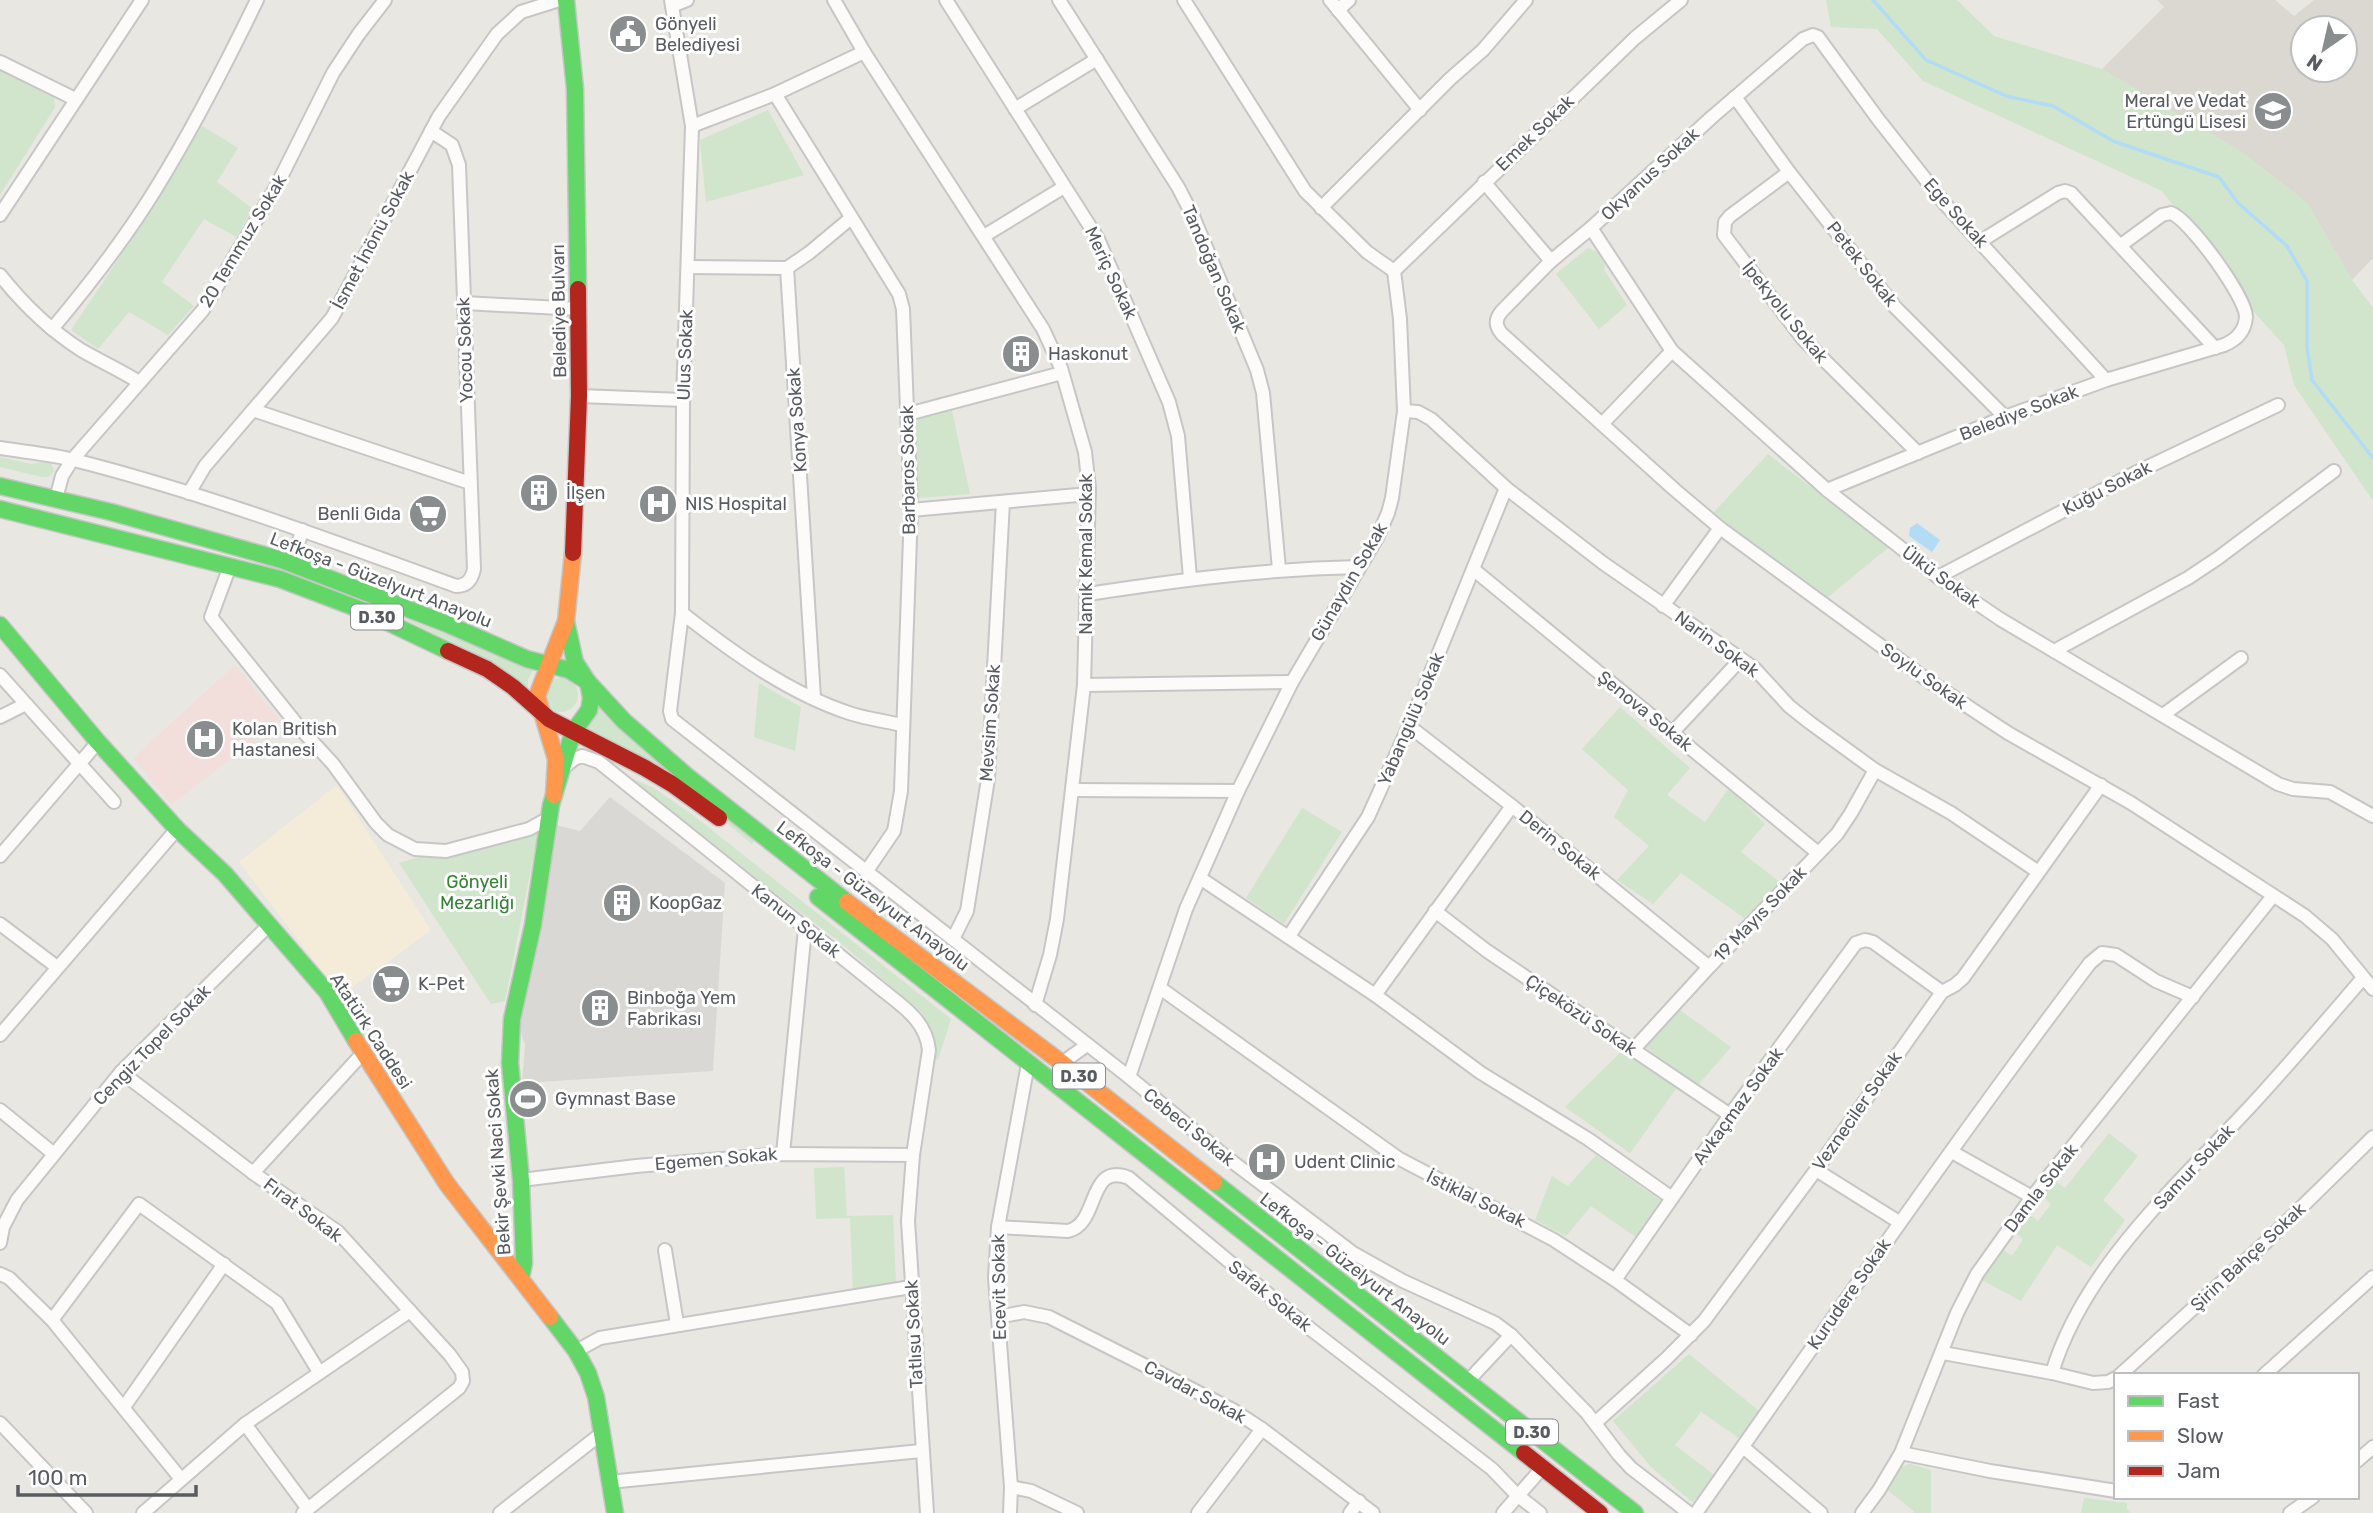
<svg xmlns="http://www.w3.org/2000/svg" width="2373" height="1513" viewBox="0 0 2373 1513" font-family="Rubik,sans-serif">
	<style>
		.commercial { fill: #f4ecd8 }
		.industrial { fill: #dad8d4 }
		.education { fill: #dad8d0; fill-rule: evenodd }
		.medical { fill: #f2dfdc }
		.green { fill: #d0e5cb }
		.water { fill: #b2dcf6 }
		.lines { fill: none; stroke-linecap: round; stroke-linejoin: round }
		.stream { stroke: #b2dcf6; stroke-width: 3.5 }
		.street-casing { stroke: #c6c6c6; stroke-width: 16 }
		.fast-casing { stroke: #c5c6c5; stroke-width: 19 }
		.slow-casing { stroke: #c5c6c5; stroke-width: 19 }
		.jam-casing { stroke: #c5c6c5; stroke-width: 19 }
		.street { stroke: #fcfbfa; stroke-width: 12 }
		.fast { stroke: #63d668; stroke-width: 16 }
		.slow { stroke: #ff974d; stroke-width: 16 }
		.jam { stroke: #b3261e; stroke-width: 16 }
		.labels { text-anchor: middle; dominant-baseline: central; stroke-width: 6; stroke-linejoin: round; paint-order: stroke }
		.shield { fill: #fff; stroke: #8a8d90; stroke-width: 2 }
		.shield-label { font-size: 16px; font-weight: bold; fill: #585c60 }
		.poi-label { font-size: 18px; fill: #585c60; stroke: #fff; text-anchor: start }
		.street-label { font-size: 18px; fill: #585c60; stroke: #fff }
		.park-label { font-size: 18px; fill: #338433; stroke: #fff }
	</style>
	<rect width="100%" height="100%" fill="#e8e7e1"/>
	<!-- commercial -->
	<path class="commercial" d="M337 785 431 930 341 996 239 862Z"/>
	<!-- industrial -->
	<path class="industrial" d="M610 797 725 883 713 1071 522 1083 525 1045 519 1025 556 825 580 831Z"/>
	<!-- education -->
	<path class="education" d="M2157 0H2275L2294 16 2314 0H2373V258L2352 280 2307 203 2243 153 2102 69 2164 7ZM2303 28H2345V70H2303Z"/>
	<!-- medical -->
	<path class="medical" d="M235 665 280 721 171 805 133 758Z"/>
	<!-- green -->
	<g class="green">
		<path d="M1826 0H1957L1994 36 2102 69 2243 153 2307 203 2352 280 2373 308V501L2294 385 2284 345 2254 312 2162 191 1923 81 1877 29 1831 27Z"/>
		<path d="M0 69 54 96 55 107 0 195Z"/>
		<path d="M768 110 804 175 706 202 700 140Z"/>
		<path d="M202 126 238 148 217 182 253 209 236 237 204 219 162 282 194 306 168 335 129 312 98 349 71 330 146 218Z"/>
		<path d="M1588 248 1597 252 1605 265 1604 270 1627 305 1599 329 1556 274Z"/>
		<path d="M952 411 970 494 918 498 915 420Z"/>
		<path d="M1768 454 1889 547 1828 597 1713 513Z"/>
		<path d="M0 457 31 464 50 461 54 471 48 477H42L0 467Z"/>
		<path d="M392 613 534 669 528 679V688L477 654Z"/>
		<circle cx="561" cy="695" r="17"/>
		<path d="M759 683 801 707 795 751 754 737Z"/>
		<path d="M595 703 755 840 752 844 698 799 583 727Z"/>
		<path d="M1620 707 1690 768 1667 795 1705 822 1729 788 1765 824 1741 852 1781 883 1744 918 1681 873 1653 904 1617 880 1649 846 1614 817 1628 790 1582 749Z"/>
		<path d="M621 774 654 788 694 816 951 1019 938 1060 931 1056C934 1035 933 1029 921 1012L836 939 625 780Z"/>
		<path d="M1302 808 1342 832 1284 924 1246 898Z"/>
		<path d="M535 823H540L505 1001 491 1004 399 863Z"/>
		<path d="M1677 1008 1731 1047 1698 1085 1645 1047Z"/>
		<path d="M1624 1049 1678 1086 1630 1153 1565 1107Z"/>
		<path d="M2109 1133 2138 1156 2103 1200 2125 1220 2091 1267 2057 1245 2021 1301 1980 1279 2001 1248 2012 1256 2023 1240 2016 1233 2030 1214 2038 1221 2051 1204 2043 1197 2054 1181 2065 1188Z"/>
		<path d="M1596 1155 1661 1201 1636 1237 1591 1206 1566 1236 1535 1220 1552 1176 1568 1186Z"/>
		<path d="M844 1167 847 1216 893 1215 896 1284 853 1292 850 1218 816 1219 814 1168Z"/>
		<path d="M1689 1354 1759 1411 1739 1438 1701 1412 1675 1445 1718 1478 1692 1502 1650 1466 1613 1421Z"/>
		<path d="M1910 1464 1931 1470V1513H1913L1914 1511 1886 1489 1901 1467Z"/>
		<path d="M2084 1498 2127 1503V1509L2130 1513H2081Z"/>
	</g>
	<!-- water -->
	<path class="water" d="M1917 523 1940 540 1932 552 1909 536 1910 528Z"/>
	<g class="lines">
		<!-- stream -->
		<path class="stream" d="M1873 0 1926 60 2006 96 2053 106 2113 141 2219 177 2238 203 2287 246 2307 281V348L2312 380 2373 458"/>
		<defs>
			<g id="street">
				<path d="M671 0 692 126 683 400 682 613 670 711 672 719 1129 1077 1226 1157 1353 1253 1403 1281 1495 1323 1511 1335 1587 1413 1619 1455 1631 1468 1689 1513"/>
				<path d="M834 0 864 52 1043 329 1061 368 1085 452 1089 488 1084 685 1057 919 1050 955 1035 1005"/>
				<path d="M946 0 1098 239 1169 402 1178 436 1190 578"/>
				<path d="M1059 0 1178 187 1193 216 1257 370 1263 393 1279 569"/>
				<path d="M1184 0 1305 191 1367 252 1394 271"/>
				<path d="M1330 0 1420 110"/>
				<path d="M672 6 687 0"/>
				<path d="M1338 10 1349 0"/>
				<path d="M0 62 75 99"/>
				<path d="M775 94 899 294 903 309 911 510 901 791 894 831 866 872"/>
				<path d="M1735 97 1789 172 1895 307 2005 417"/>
				<path d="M1015 109 1097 59"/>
				<path d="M692 126 775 94 864 52"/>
				<path d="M1789 172 1730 216 1725 222 1724 235 1803 339 1918 453"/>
				<path d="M1484 182 1551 261"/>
				<path d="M1321 208 1450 79 1483 50 1526 0"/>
				<path d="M0 215 142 0"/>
				<path d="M1591 228 1672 351 1827 490 1938 577 2000 619 2278 784 2293 789 2330 792 2373 816"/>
				<path d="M984 236 1064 187"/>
				<path d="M1981 241 2058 193 2065 191 2071 193 2215 348"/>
				<path d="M688 267 787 268 809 253 851 218"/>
				<path d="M787 268 814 698"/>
				<path d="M1394 271 1635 38 1681 0"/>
				<path d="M0 275C23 304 50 330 81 350 100 361 120 370 139 382"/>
				<path d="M464 303 579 309"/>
				<path d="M52 329C89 285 125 239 155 190 193 129 226 64 257 0"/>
				<path d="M2106 380 1945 204 1878 119 1818 37 1813 35 1803 39 1712 117 1591 228 1551 261 1502 311C1495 319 1495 326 1502 334L1675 490 1720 528 1926 679 2008 733 2131 803 2305 916 2332 939 2373 989"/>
				<path d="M579 396 683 400"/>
				<path d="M253 410 470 483"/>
				<path d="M1404 411 1418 412 1431 419 1506 488 1603 563 1754 668 1789 706 1809 722 1875 770 1951 813 2037 871"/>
				<path d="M908 414 1062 373"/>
				<path d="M1602 424 1672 351"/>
				<path d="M0 448C24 452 50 454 74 460 204 493 330 540 456 586 467 586 472 579 474 569L459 165 452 145 431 131"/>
				<path d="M1827 490 2005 417 2106 380 2224 345C2236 340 2245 331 2246 317 2246 297 2189 219 2171 213L2162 215 2121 245"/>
				<path d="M189 493 205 466 332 318 439 116 497 34 521 12 559 0"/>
				<path d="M56 499 62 476 72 460 203 310 276 187 333 73 358 35 385 0"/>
				<path d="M911 510 1089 494"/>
				<path d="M293 563 302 530"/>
				<path d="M230 566 211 617 299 727 333 764 376 823 388 835 415 849 446 851 529 829 549 818"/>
				<path d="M1473 569 1818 853"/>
				<path d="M1938 577 2135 473 2278 405"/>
				<path d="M1088 594C1180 580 1265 569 1359 567"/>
				<path d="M1663 606 1720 528"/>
				<path d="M682 613C732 652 788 693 849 713 867 719 885 721 902 725"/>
				<path d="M2054 651 2188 578 2218 558 2334 471"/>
				<path d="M0 675 114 802"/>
				<path d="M1084 685 1292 682"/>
				<path d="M2163 715 2241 658"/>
				<path d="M0 717 26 704"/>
				<path d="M1409 726 1512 806 1709 967"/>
				<path d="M1672 733 1741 659"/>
				<path d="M563 768 574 759 582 756 599 762 880 988C902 1006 926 1020 929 1050L913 1155 908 1221 927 1513"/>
				<path d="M1073 790 1238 791"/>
				<path d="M0 856 98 742"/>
				<path d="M1200 878 1375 995 1481 1073 1588 1139 1672 1198"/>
				<path d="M1435 911 1487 951 1730 1115"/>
				<path d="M0 924 57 967"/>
				<path d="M1289 936 1368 817 1409 726 1506 488"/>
				<path d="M953 939 967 911 988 779 1003 502"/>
				<path d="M1160 988 1398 1158 1554 1240 1615 1280 1691 1335"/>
				<path d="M1375 995 1512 806"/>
				<path d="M0 1035 177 829"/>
				<path d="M1633 1050 1709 967 1837 834 1851 813 1875 770"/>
				<path d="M1062 1063 1087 1045"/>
				<path d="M121 1072 253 1173 338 1232 450 1355 462 1372 463 1381 459 1388 303 1513"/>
				<path d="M1129 1077 1186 909 1238 791 1292 682 1377 538 1388 513 1392 498 1404 411 1400 319 1394 271"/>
				<path d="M0 1110 54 1154"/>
				<path d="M1952 1152 2032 1197"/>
				<path d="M783 1154 805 929"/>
				<path d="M1816 1170 1899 1222"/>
				<path d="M253 1173 363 1053"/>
				<path d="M521 1180 636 1166 783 1154 913 1155"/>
				<path d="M998 1227 1068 1231C1100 1224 1087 1161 1129 1178L1304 1324 1492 1469 1517 1495 1540 1513"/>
				<path d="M0 1243 3 1227 17 1200 121 1072 269 925"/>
				<path d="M665 1250 677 1324"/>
				<path d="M0 1274 9 1278 52 1320 181 1479"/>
				<path d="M1615 1280 1730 1115 1856 943 1865 940 1873 942 1942 992"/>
				<path d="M998 1317 1024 1312 1049 1317 1233 1410 1262 1429 1373 1513"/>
				<path d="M52 1320 139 1204 277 1303 319 1372"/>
				<path d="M576 1351 600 1338 911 1287"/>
				<path d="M1943 1353 2052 1373 2093 1383 2108 1382 2116 1378"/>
				<path d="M2052 1373C2083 1269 2175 1187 2247 1110 2287 1067 2325 1022 2363 978"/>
				<path d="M2120 1375 2266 1242 2373 1137"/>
				<path d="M2264 1375 2373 1277"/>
				<path d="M1467 1382 1511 1335"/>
				<path d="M124 1407 224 1264"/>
				<path d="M0 1423 86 1513"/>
				<path d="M1595 1423 1666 1359 1704 1321 1816 1170 1942 992 1955 985 1963 978 2101 785"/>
				<path d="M245 1424 308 1509"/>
				<path d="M1743 1447 1821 1513"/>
				<path d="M1901 1453 1990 1471 2116 1491"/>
				<path d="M2357 1461 2373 1447"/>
				<path d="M609 1482 921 1451"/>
				<path d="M1011 1487 1031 1491 1077 1513"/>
				<path d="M143 1513 245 1424 410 1311"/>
				<path d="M500 1513 602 1433"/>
				<path d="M1010 1513 1011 1487 995 1278 998 1227 1028 1064"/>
				<path d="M1198 1513 1262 1429"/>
				<path d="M1350 1513 1359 1501"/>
				<path d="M1503 1513 1543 1467"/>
				<path d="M1696 1513C1826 1329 1953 1143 2090 963L2102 953 2116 955 2156 981 2193 997"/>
				<path d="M1862 1513 1879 1490 1901 1453 1957 1313 1977 1274 2032 1197 2273 896"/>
				<path d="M2290 1513 2313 1497"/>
			</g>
			<g id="fast">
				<path d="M566 0 575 89 578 289"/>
				<path d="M0 486 111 512 282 560 447 624 527 659 569 670 588 682 624 721 687 776 847 902"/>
				<path d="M0 509 280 579 364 611 448 651"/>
				<path d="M0 625 98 742 177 829 225 874 327 992 356 1041"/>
				<path d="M818 897 1524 1453"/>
				<path d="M1214 1182 1635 1513"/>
				<path d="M521 1278 524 1263 521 1180 510 1063 512 1019 533 925 551 805 573 732 589 710 591 698 588 682 575 662 566 621"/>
				<path d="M550 1317 576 1351 588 1373 596 1397 615 1513"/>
			</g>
			<g id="slow">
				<path d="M554 795 556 759 537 696 566 621 573 553"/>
				<path d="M847 902 1062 1063 1214 1182"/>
				<path d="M356 1041 447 1184 550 1317"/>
			</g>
			<g id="jam">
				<path d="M573 553 579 396 578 289"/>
				<path d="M448 651 487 669 513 687 549 719 645 768 672 784 719 818"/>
				<path d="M1524 1453 1600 1513"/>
			</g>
		</defs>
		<!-- street casing -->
		<use href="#street" class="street-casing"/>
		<!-- fast casing -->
		<use href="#fast" class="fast-casing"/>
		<!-- slow casing -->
		<use href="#slow" class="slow-casing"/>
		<!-- jam casing -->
		<use href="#jam" class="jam-casing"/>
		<!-- street -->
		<use href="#street" class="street"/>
		<!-- fast -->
		<use href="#fast" class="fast"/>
		<!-- slow -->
		<use href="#slow" class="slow"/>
		<!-- jam -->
		<use href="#jam" class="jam"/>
	</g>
	<!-- icons -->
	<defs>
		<symbol id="civic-disc" viewBox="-11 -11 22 22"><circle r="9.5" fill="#8a8d8d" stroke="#fff"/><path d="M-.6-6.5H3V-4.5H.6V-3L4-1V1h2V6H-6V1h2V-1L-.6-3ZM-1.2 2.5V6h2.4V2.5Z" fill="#fff"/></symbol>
		<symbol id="school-disc" viewBox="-11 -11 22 22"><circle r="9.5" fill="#8a8d8d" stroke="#fff"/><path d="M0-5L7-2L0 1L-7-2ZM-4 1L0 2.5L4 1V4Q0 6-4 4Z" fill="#fff"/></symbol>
		<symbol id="building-disc" viewBox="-11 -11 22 22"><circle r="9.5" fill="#8a8d8d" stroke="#fff"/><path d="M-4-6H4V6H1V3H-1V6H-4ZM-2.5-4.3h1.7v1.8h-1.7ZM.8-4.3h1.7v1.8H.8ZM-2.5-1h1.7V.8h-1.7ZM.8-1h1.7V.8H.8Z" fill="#fff"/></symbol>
		<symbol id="hospital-disc" viewBox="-11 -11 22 22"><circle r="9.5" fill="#8a8d8d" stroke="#fff"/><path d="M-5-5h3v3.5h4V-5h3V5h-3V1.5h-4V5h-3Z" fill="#fff"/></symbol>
		<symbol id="supermarket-disc" viewBox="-11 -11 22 22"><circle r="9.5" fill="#8a8d8d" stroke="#fff"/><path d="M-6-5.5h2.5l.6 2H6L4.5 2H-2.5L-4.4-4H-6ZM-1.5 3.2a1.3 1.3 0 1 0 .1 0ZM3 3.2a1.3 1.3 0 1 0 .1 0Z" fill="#fff"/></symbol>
		<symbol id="stadium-disc" viewBox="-11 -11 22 22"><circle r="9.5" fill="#8a8d8d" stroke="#fff"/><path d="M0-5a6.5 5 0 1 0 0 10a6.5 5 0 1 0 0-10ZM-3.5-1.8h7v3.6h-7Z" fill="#fff"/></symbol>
	</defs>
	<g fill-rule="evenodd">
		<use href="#civic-disc" x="606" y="12" width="44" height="44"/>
		<use href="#school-disc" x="2251" y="89" width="44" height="44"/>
		<use href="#building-disc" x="999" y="332" width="44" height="44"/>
		<use href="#building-disc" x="517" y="471" width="44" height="44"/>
		<use href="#hospital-disc" x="636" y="482" width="44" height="44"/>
		<use href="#supermarket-disc" x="406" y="492" width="44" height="44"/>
		<use href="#hospital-disc" x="183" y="717" width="44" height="44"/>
		<use href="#building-disc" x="600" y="881" width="44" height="44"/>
		<use href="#supermarket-disc" x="369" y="962" width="44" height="44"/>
		<use href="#building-disc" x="578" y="986" width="44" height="44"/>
		<use href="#stadium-disc" x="506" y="1077" width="44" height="44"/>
		<use href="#hospital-disc" x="1245" y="1140" width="44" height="44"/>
	</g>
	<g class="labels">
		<!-- shield labels -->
		<g class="shield">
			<rect x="351" y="604.5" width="52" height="25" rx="5"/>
			<rect x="1053" y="1063.5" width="52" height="25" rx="5"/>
			<rect x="1506" y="1419.5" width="52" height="25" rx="5"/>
		</g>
		<g class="shield-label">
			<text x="377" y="617">D.30</text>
			<text x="1079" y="1076">D.30</text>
			<text x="1532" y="1432">D.30</text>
		</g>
		<!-- poi labels -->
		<g class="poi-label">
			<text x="655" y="24">Gönyeli<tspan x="655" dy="21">Belediyesi</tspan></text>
			<text x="2246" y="101" text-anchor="end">Meral ve Vedat<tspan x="2246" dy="21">Ertüngü Lisesi</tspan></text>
			<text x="1048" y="354">Haskonut</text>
			<text x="566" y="493">İlşen</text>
			<text x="685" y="504">NIS Hospital</text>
			<text x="401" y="514" text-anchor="end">Benli Gıda</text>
			<text x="232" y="729">Kolan British<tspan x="232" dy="21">Hastanesi</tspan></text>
			<text x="649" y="903">KoopGaz</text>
			<text x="418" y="984">K-Pet</text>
			<text x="627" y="998">Binboğa Yem<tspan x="627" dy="21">Fabrikası</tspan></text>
			<text x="555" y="1099">Gymnast Base</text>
			<text x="1294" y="1162">Udent Clinic</text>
		</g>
		<!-- street labels -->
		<g class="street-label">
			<text transform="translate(1535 133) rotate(-44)">Emek Sokak</text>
			<text transform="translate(1650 174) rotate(-43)">Okyanus Sokak</text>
			<text transform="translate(1956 213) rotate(48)">Ege Sokak</text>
			<text transform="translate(373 240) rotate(-62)">İsmet İnönü Sokak</text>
			<text transform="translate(243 241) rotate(-59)">20 Temmuz Sokak</text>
			<text transform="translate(1862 264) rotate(52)">Petek Sokak</text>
			<text transform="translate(1214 269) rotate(67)">Tandoğan Sokak</text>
			<text transform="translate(1111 273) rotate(65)">Meriç Sokak</text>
			<text transform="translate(559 311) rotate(-91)">Belediye Bulvarı</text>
			<text transform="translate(1785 312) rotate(51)">İpekyolu Sokak</text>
			<text transform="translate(465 350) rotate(-92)">Yocou Sokak</text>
			<text transform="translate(685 355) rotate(-88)">Ulus Sokak</text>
			<text transform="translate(2019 413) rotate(-21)">Belediye Sokak</text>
			<text transform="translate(797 420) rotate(-94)">Konya Sokak</text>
			<text transform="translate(908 470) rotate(-91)">Barbaros Sokak</text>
			<text transform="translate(2107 488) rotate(-27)">Kuğu Sokak</text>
			<text transform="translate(1086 554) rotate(-90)">Namık Kemal Sokak</text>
			<text transform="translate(1941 577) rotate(36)">Ülkü Sokak</text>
			<text transform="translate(381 580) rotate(21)">Lefkoşa - Güzelyurt Anayolu</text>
			<text transform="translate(1349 582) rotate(-60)">Günaydın Sokak</text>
			<text transform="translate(1717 644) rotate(36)">Narin Sokak</text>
			<text transform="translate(1924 676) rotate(35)">Soylu Sokak</text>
			<text transform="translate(1645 711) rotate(39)">Şenova Sokak</text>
			<text transform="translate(1411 719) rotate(-67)">Yabangülü Sokak</text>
			<text transform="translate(990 723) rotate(-86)">Mevsim Sokak</text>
			<text transform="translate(1560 845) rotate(39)">Derin Sokak</text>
			<text transform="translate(873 896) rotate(37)">Lefkoşa - Güzelyurt Anayolu</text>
			<text transform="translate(1760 914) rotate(-46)">19 Mayıs Sokak</text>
			<text transform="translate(796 921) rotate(38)">Kanun Sokak</text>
			<text transform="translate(1581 1015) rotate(34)">Çiçeközü Sokak</text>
			<text transform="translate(371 1031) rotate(57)">Atatürk Caddesi</text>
			<text transform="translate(152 1045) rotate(-46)">Cengiz Topel Sokak</text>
			<text transform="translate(1738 1106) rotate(-54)">Avkaçmaz Sokak</text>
			<text transform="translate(1857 1111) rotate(-55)">Vezneciler Sokak</text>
			<text transform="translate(1189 1127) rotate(39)">Cebeci Sokak</text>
			<text transform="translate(716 1159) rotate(-5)">Egemen Sokak</text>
			<text transform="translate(498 1162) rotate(-94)">Bekir Şevki Naci Sokak</text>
			<text transform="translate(2194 1167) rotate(-47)">Samur Sokak</text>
			<text transform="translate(2041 1188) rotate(-52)">Damla Sokak</text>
			<text transform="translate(1476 1199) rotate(26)">İstiklal Sokak</text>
			<text transform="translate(303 1210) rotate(37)">Fırat Sokak</text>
			<text transform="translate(2248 1257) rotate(-43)">Şirin Bahçe Sokak</text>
			<text transform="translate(1355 1269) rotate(38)">Lefkoşa - Güzelyurt Anayolu</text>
			<text transform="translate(999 1287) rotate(-91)">Ecevit Sokak</text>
			<text transform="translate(1849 1294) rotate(-55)">Kurudere Sokak</text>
			<text transform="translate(1270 1296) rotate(39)">Safak Sokak</text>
			<text transform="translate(914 1334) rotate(-93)">Tatlısu Sokak</text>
			<text transform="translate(1195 1392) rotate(28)">Cavdar Sokak</text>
		</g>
		<!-- park labels -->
		<g class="park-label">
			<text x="477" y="882">Gönyeli<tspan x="477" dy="21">Mezarlığı</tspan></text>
		</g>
	</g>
	<!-- legend -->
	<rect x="2114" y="1373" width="245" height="126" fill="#ffffff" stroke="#bcbebf" stroke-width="2"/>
	<rect x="2128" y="1396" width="35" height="10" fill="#63d668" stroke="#bcbebf" stroke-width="2"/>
	<text x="2177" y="1408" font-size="21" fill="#585c60">Fast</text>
	<rect x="2128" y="1431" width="35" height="10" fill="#ff974d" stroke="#bcbebf" stroke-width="2"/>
	<text x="2177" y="1443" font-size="21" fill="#585c60">Slow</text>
	<rect x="2128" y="1466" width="35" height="10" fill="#b3261e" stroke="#bcbebf" stroke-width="2"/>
	<text x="2177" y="1478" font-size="21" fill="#585c60">Jam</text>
	<!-- north arrow -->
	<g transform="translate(2324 49) rotate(214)"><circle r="33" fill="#ffffff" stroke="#bcbebf" stroke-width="2"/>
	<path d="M0-5L12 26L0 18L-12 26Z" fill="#8a8d8d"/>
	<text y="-10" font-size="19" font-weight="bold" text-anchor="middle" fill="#585c60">N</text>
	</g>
	<!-- scale -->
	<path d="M18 1485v10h178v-10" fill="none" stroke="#585c60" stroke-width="3.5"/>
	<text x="28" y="1485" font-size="21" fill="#585c60" stroke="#ffffff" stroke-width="5" paint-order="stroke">100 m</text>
</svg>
